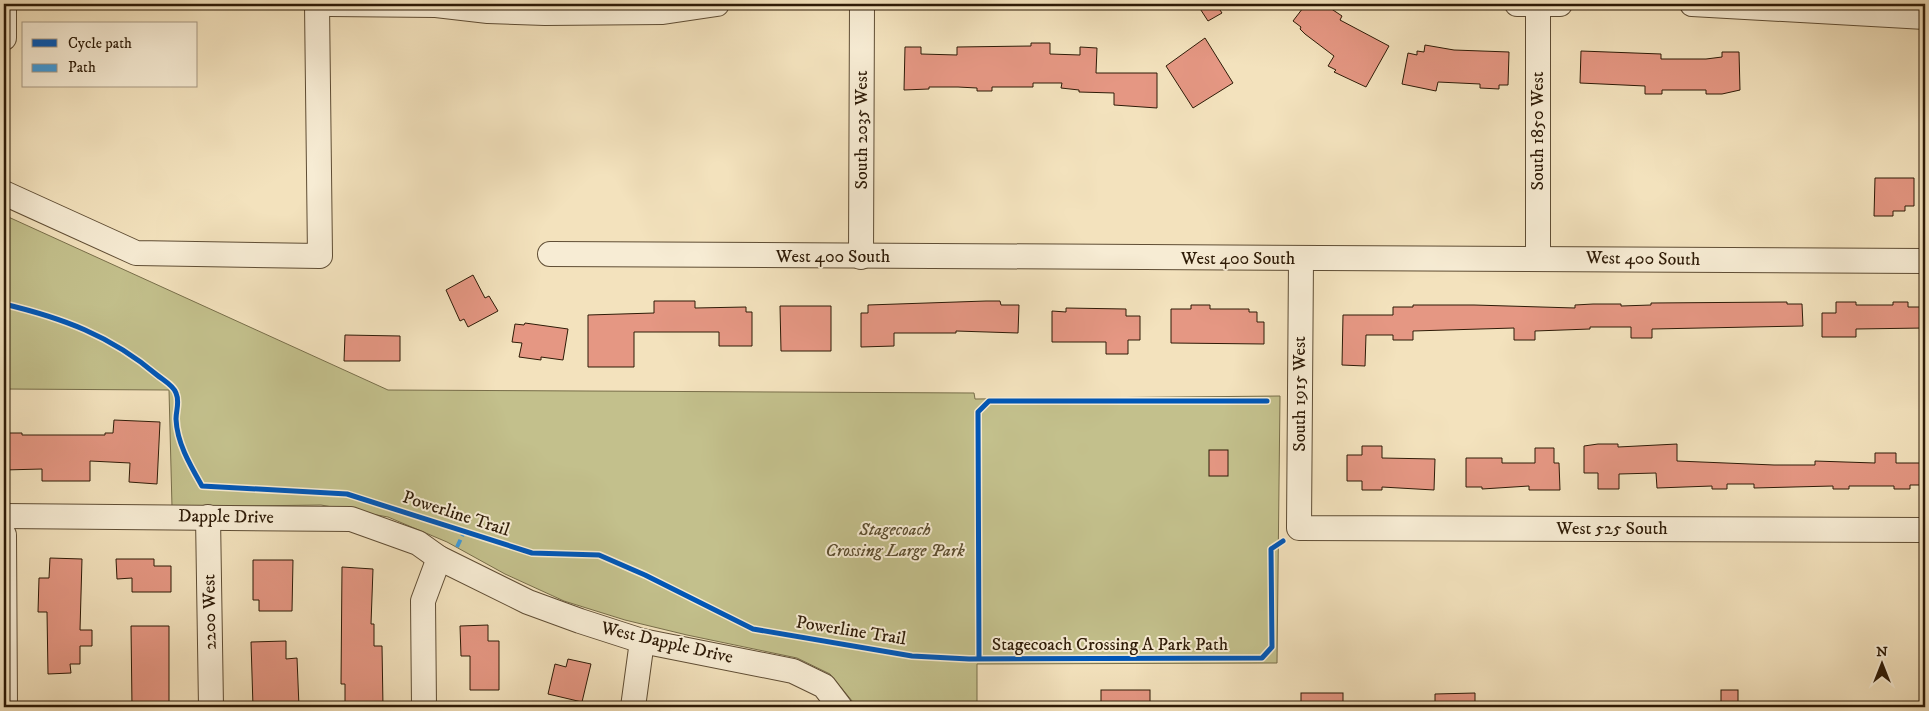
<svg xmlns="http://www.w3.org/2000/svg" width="1929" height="711" viewBox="0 0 1929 711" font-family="'IM FELL DW Pica',serif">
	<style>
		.green { fill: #c3c08c; stroke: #786e4a }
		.building { fill: #e59783; stroke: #2e1b07 }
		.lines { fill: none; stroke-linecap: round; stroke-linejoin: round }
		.minor-casing { stroke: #5f4d34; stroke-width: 26 }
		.minor { stroke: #f7ecd4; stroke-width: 24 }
		.quiet { stroke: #3d9bdd; stroke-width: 4; stroke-dasharray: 8 4; stroke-linecap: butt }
		.cycleway-casing { stroke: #f7ecd4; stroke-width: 8 }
		.cycleway { stroke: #0057b8; stroke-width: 5 }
		.labels { text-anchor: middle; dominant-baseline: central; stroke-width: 4; stroke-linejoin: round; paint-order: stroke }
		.street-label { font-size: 18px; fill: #2e1b07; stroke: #f7ecd4 }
		.park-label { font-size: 18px; font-style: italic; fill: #5b4d2f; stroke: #f7ecd4 }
	</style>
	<rect width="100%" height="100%" fill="#f3e2bd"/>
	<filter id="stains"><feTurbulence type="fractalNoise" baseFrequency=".004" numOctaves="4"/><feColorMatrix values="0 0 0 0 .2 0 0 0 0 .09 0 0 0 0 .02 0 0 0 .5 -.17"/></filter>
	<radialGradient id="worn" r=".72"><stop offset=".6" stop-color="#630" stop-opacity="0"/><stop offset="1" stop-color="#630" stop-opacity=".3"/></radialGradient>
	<!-- green -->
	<path class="green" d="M4 215 388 390 974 393 975 399 1280 396 1277 663 977 664V707H857L830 674 797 658 687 635 625 620 564 601 505 574 447 542 388 517 321 505 172 507 169 390 4 389Z"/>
	<!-- building -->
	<g class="building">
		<path d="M1197 4H1216L1222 13 1208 21Z"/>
		<path d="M1306 4H1324L1342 16 1340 20 1389 46 1366 87 1334 72 1336 70 1328 66 1334 56 1305 34 1300 29 1301 27 1293 21Z"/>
		<path d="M1205 38 1233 83 1193 108 1166 66Z"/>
		<path d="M1031 43H1050V54L1080 55V47L1097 48 1096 73H1157V108L1114 105V93L1079 92V90L1061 88 1062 83H1033V87H992V91H977V88L958 87H929V89L904 90 905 47H921V54L957 55V47L1031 46Z"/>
		<path d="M1425 45 1454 50 1509 52 1508 85H1499V89L1480 88V84L1438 82 1436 91 1402 84 1408 53 1417 55V51L1424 52Z"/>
		<path d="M1581 51 1661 54V59H1706L1722 57V52H1739L1740 90 1722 94H1706V90H1662V94H1645V86L1580 83Z"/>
		<path d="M1875 178H1914V206H1905V211H1893V216H1874Z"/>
		<path d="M473 275 485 298 489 296 498 311 468 327 464 319 460 321 446 290Z"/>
		<path d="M654 301H695V308L746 307V312H752V346H719V332H634V367H588V315L654 313Z"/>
		<path d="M986 301H1000L1001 305H1019L1018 333 956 331V333H894V346L861 347V313H868V305Z"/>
		<path d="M1787 302V304H1802L1803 326 1652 329V338H1631V327H1590V329L1535 331V340H1514V328L1413 331V340H1393V335H1366L1365 366 1342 365 1343 315H1393V307H1413V305H1474L1575 308V305L1593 304H1621V306L1651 305V303Z"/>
		<path d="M1836 302H1856V305H1893V302H1908V307H1924V328L1856 329V337H1822V313H1836Z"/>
		<path d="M1191 305H1210V309H1249V312H1257V322H1264V344L1171 343V309H1191Z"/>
		<path d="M780 306H831V351H781Z"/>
		<path d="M1066 308 1126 309V316H1140V340H1128V354H1106V342H1052V311L1066 312Z"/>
		<path d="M525 323 568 329 563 360 541 357V360L519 357 522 343 512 342 515 324 524 325Z"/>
		<path d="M345 335 400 336V361H344Z"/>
		<path d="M114 420 160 422 157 484 129 482 130 463 90 461V481H42V469L4 470V433H22V435H105V433H113Z"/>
		<path d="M1598 444H1618V447L1677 444V461L1774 465H1815V461L1875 463V453H1896V463H1925V485H1910V489H1894V486H1849V489H1833V486L1754 488V484H1727V489H1712V486L1657 488 1656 473 1619 474V489H1598V473H1584V446Z"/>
		<path d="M1362 446H1382V458L1435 459 1434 490 1382 487V490H1362V481H1347V455H1362Z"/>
		<path d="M1535 448H1554V463H1559L1560 490H1529V486L1482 489V487H1466V458H1502V463H1535Z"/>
		<rect x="1209" y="450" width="19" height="26"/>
		<path d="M50 558 82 559 80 630H92V646H80V664H70L71 673 48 674 47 612H38L39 578H49Z"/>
		<path d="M116 559H154V566H171V592H132V578L117 579Z"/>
		<path d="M253 560H293L292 611H259V600H253Z"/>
		<path d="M342 567 373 569 371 624H374V646H382L383 707H345V684H341Z"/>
		<path d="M488 625V641H499V690H470V656H461L460 626Z"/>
		<path d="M131 626H169V707H132Z"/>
		<path d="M286 641V659L297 658 299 707H253L251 642Z"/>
		<path d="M568 659 591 664 582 702 548 694 555 664 566 667Z"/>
		<rect x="1101" y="690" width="49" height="17"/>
		<rect x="1721" y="690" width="17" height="17"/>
		<rect x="1301" y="693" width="42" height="14"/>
		<path d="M1475 693V707H1435V694Z"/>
	</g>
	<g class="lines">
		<defs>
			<g id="minor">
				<path d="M330 4 436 5 488 11 545 13 663 12 717 4"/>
				<path d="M1517 4H1560"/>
				<path d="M1692 4 1925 17"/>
				<path d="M4 38V4"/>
				<path d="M4 193 136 253 320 256 317 4"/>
				<path d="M550 254 1925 261"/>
				<path d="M861 257 862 4"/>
				<path d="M1538 258V4"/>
				<path d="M1301 259 1299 528 1925 530"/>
				<path d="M4 516 351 519 418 543 439 558 528 602 580 621 642 641 793 671 824 686 840 707"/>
				<path d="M208 517 211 707"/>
				<path d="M4 535 5 707"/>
				<path d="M424 707 423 601 439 558"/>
				<path d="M633 707 642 641"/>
			</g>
		</defs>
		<!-- minor casing -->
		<use href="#minor" class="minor-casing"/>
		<!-- minor -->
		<use href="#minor" class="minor"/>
		<!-- quiet -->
		<path class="quiet" d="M457 547 464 532"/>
		<defs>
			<g id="cycleway">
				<path d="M4 304C62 318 110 335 157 375 163 380 174 386 176 393 180 402 176 410 176 419 177 443 190 465 202 486L347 494 532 553 599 555 645 575 753 629 912 656 969 659 1262 658 1272 647 1271 549 1283 541"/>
				<path d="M979 658 978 412 989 401H1267"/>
			</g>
		</defs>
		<!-- cycleway casing -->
		<use href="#cycleway" class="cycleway-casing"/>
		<!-- cycleway -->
		<use href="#cycleway" class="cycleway"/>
	</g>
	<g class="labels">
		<!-- street labels -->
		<g class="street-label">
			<text transform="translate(862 130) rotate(-90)">South 2035 West</text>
			<text transform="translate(1538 131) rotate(-90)">South 1850 West</text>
			<text x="833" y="257">West 400 South</text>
			<text x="1238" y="259">West 400 South</text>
			<text transform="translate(1643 259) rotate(1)">West 400 South</text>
			<text transform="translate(1300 394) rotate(-90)">South 1915 West</text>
			<text transform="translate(456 514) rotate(18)">Powerline Trail</text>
			<text transform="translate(226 517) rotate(1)">Dapple Drive</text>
			<text x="1612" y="529">West 525 South</text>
			<text transform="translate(210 612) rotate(-91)">2200 West</text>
			<text transform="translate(851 631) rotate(9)">Powerline Trail</text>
			<text transform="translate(667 643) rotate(13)">West Dapple Drive</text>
			<text x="1110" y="645">Stagecoach Crossing A Park Path</text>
		</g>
		<!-- park labels -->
		<g class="park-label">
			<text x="895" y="530">Stagecoach<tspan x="895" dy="21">Crossing Large Park</tspan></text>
		</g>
	</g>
	<!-- margin -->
	<rect width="1929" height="711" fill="none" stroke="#f3e2bd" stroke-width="20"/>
	<rect x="5" y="5" width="1919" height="701" fill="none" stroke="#2e1b07" stroke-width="2.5"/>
	<rect x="10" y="10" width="1909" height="691" fill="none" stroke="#2e1b07"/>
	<!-- legend -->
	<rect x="22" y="22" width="175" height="65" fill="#f7ecd4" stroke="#a79882"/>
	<rect x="32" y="39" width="25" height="8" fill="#0057b8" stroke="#a79882"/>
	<text x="68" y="48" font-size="15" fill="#2e1b07">Cycle path</text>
	<rect x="32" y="64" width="25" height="8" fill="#3d9bdd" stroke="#a79882"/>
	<text x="68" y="72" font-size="15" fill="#2e1b07">Path</text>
	<!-- north arrow -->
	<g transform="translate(1882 664)" stroke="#f7ecd4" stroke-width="4" paint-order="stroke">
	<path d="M0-4L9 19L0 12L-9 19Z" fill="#2e1b07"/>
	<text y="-8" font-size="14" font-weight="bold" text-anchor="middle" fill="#2e1b07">N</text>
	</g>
	<rect width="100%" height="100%" filter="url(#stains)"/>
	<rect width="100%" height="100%" fill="url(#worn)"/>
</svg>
